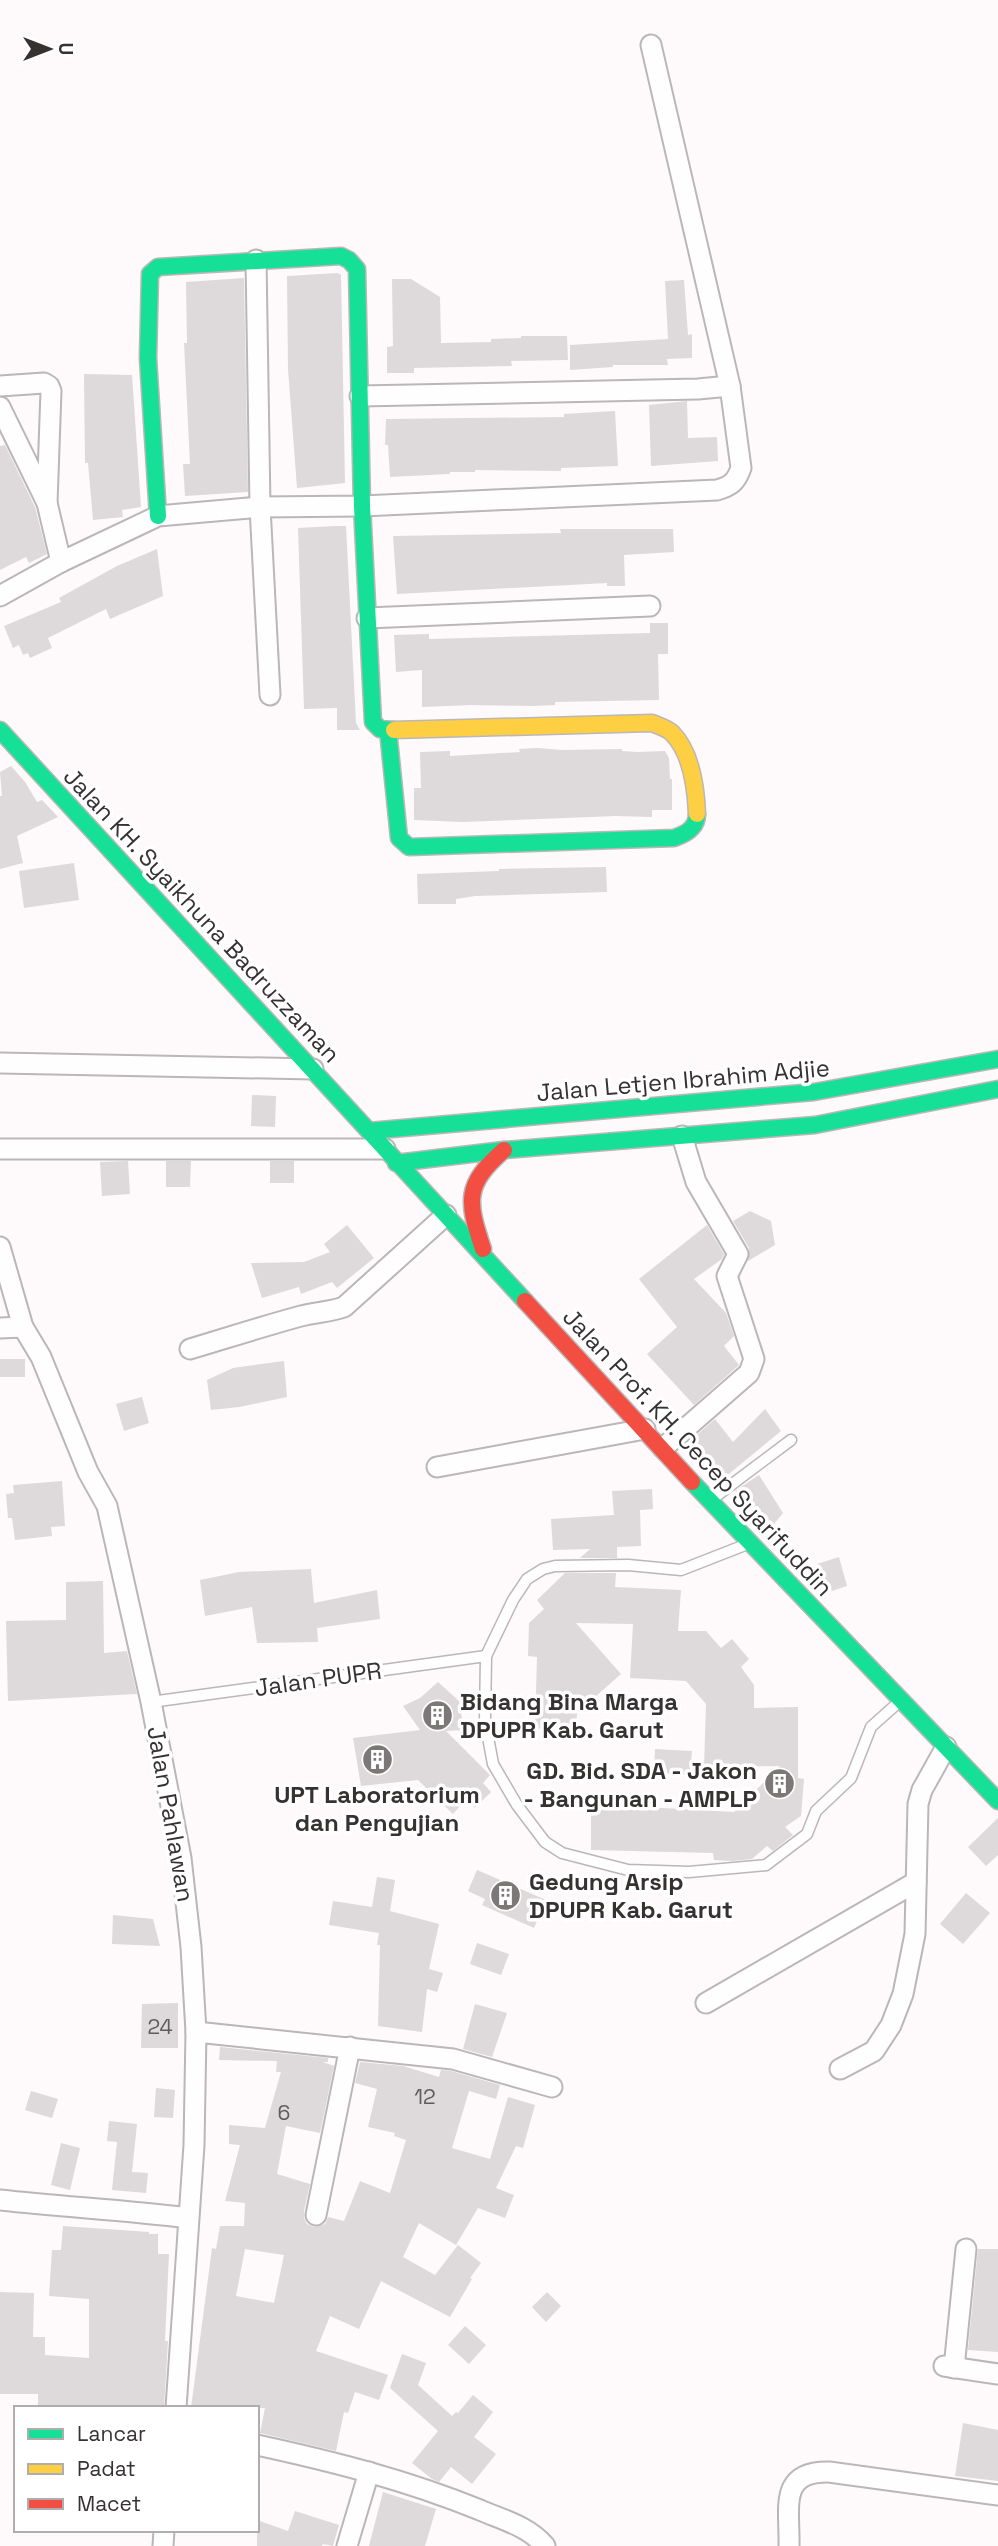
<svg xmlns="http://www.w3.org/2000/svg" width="998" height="2546" viewBox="0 0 998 2546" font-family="'Space Grotesk',sans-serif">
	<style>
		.building { fill: #ded9da; fill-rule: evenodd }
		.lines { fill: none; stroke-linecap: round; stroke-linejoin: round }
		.lane-casing { stroke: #bbb6b7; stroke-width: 13 }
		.street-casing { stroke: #bbb6b7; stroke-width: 23 }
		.fast-casing { stroke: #bbb6b7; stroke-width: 19 }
		.slow-casing { stroke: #bbb6b7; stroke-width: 19 }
		.jam-casing { stroke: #bbb6b7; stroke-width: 19 }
		.lane { stroke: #fffefe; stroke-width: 10 }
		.street { stroke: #fffefe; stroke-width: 19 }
		.fast { stroke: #16e098; stroke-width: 16 }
		.slow { stroke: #ffcf43; stroke-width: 16 }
		.jam { stroke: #f24e42; stroke-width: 16 }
		.labels { text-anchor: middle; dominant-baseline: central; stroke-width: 7; stroke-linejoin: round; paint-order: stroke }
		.number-label { font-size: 21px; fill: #605c5c }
		.street-label { font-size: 24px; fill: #363232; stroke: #fff }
		.poi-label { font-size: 24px; font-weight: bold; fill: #363232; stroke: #fff; text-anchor: start }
	</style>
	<rect width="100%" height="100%" fill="#fef9fa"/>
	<!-- building -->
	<g class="building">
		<path d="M338 273 341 275 345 483 297 488 288 369 287 276Z"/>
		<path d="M244 278 248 492 185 496 183 464H190L184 343H187L186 282Z"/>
		<path d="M392 279H411L440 297 441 343 491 342V339L521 338V336H567L568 360 511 361 512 366 414 368V373H387V347L393 346Z"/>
		<path d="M684 280 688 335 692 334V358L667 359 668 365H613V367L570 370V345L668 339 665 281Z"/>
		<path d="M84 374 132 375 141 507 122 510 123 517 93 520 88 463H85Z"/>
		<path d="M687 401 688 438 717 437 718 461 651 466 649 405Z"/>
		<path d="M615 411 618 466 561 468V471L475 470V472H450V474L390 477 388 445H385L386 419 564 417V414Z"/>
		<path d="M5 445 35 507 47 554 29 563 26 557 0 570V446Z"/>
		<path d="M335 526H346L356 723 360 730H337V708L304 709 298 528Z"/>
		<path d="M560 529H673L674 552 624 555 625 586H607V583L397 594 393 536 561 533Z"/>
		<path d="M157 549 163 596 110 619 106 609 48 638 52 648 30 658 28 653 23 655 19 645 13 648 4 626 61 602 59 598 117 566Z"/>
		<path d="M650 623H668V654H658L659 700 555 702V705L532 706 472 705 422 707V670L396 672 394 635 429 634V639L650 633Z"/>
		<path d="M538 748 562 750 622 749V751L637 752 665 751 669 758 670 779H672V810H652V817L616 816 462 822 414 820V788H421L420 752 450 751V756L520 752 519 749Z"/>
		<path d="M11 766 25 782 37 802 42 800 58 817 17 836 23 863 0 869V796H2L0 772Z"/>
		<path d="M74 863 79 900 24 908 19 871Z"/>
		<path d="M606 867 607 892 475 896 456 899V904H418L417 874 499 871V869Z"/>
		<path d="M252 1095 276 1096 275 1127 251 1126Z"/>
		<path d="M128 1161 130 1194 102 1196 100 1162Z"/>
		<path d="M166 1161H191L190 1187H166Z"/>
		<rect x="270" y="1161" width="24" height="22"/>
		<path d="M750 1211 771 1221 775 1245 748 1261 749 1248 733 1221Z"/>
		<path d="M347 1225 374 1258 337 1288 332 1282 301 1294 299 1287 262 1298 251 1263 304 1262 330 1252 324 1244Z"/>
		<path d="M707 1225 724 1254 722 1259 694 1279 726 1313 734 1336 724 1346 739 1365 694 1405 647 1354 677 1327 639 1279Z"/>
		<rect x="0" y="1359" width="25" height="18"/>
		<path d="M284 1361 287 1397 239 1407 211 1410 207 1380 233 1368Z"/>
		<path d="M142 1397 149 1423 124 1431 116 1404Z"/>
		<path d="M765 1409 781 1431 724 1478 692 1439 715 1419 733 1442Z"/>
		<path d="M759 1475 783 1513 765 1535 733 1498 738 1495 735 1491Z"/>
		<path d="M62 1481 65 1526 51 1527 52 1536 15 1540 12 1518H8L6 1494 14 1493 13 1485Z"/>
		<path d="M652 1489 653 1509 640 1510 641 1546 617 1547V1558H580L590 1549 553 1550 551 1519 614 1515 612 1491Z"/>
		<path d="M839 1557 847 1586 832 1591 817 1564Z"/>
		<path d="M311 1569 314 1603 377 1590 380 1619 317 1628 318 1642 257 1643 252 1607 205 1616 200 1580 239 1572Z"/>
		<path d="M565 1573H616L615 1587 681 1590 678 1631H706L721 1648 732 1639 749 1659 741 1667 754 1685V1708L798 1707V1778L804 1779 801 1816 785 1827 793 1835 773 1851 767 1846 752 1859 733 1861 714 1860 713 1853 591 1850V1804L734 1812 780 1766 704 1767 706 1704 686 1681 630 1678 633 1624 576 1623 621 1674 577 1713 576 1726 535 1729 537 1657 528 1656 529 1623 544 1609 537 1600Z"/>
		<path d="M103 1581 104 1653 127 1651 137 1694 8 1701 6 1621 66 1620V1582Z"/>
		<path d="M438 1682 459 1701 464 1730 446 1731 490 1775 483 1783 491 1792 475 1808 466 1799 453 1814 418 1780 361 1786 353 1738 420 1730 403 1706 420 1698Z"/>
		<path d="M655 1749 692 1751 690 1775 654 1773Z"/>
		<path d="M998 1818V1855L986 1866 968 1847Z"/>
		<path d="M477 1870 546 1900 534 1928 482 1905 485 1899 468 1891Z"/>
		<path d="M377 1877 395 1880 390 1911 439 1924 429 1969 443 1973 437 1992 427 1989 422 2032 378 2026 380 1945H377L379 1933 329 1925 333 1901 372 1907Z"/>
		<path d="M966 1893 990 1913 963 1944 940 1924Z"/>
		<path d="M113 1915 153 1919 160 1946 112 1944Z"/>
		<path d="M477 1943 509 1954 501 1975 470 1964Z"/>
		<path d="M178 2003V2048H141L142 2004Z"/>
		<path d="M475 2004 507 2013 492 2057 463 2049Z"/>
		<path d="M220 2047 328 2058V2062H323L334 2066 320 2133 286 2126 277 2174 310 2184 304 2211V2218L307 2224 314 2227 325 2224 328 2217 344 2221 360 2181 390 2193 406 2140 394 2136 395 2133 368 2127 377 2089 355 2083 360 2062 403 2066 439 2077 441 2070 451 2071 500 2085 496 2099 469 2091 452 2148 490 2159 508 2097 535 2105 523 2148 516 2146 496 2188 514 2195 505 2218 478 2208 456 2245 419 2223 403 2257 435 2275 458 2245 481 2263 470 2278 472 2279 450 2317 381 2281 359 2329 330 2316 316 2351 388 2375 379 2400 355 2392 348 2413 344 2412 336 2451 260 2433 265 2408H191L212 2248 216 2249 220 2226H244L245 2203 225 2201 240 2145 229 2144V2125L265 2128 281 2072H276L277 2061 219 2060ZM245 2249 284 2255 274 2303 236 2296Z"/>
		<path d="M156 2088 175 2090 173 2118 154 2117Z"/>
		<path d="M31 2091 58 2099 52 2118 25 2110Z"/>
		<path d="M109 2121 137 2124 132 2172 148 2173 146 2193 112 2190 117 2142 107 2141Z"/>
		<path d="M61 2143 80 2148 70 2190 51 2185Z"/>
		<path d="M63 2226 149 2232V2234H158V2254H169L165 2341H168L164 2408H38V2394H0V2292L34 2293 33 2337H45V2355L89 2358V2299L49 2296 52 2250H61Z"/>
		<path d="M978 2249H998V2352L968 2350Z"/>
		<path d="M547 2292 561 2306 546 2322 532 2307Z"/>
		<path d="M465 2326 486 2345 469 2364 448 2345Z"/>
		<path d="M402 2354 426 2363 418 2385 452 2416 456 2412 458 2413 473 2395 493 2412 474 2437 496 2454 472 2484 451 2467 439 2482 432 2479 412 2463 438 2431 390 2388Z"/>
		<path d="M963 2423 998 2430V2481L955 2476Z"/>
		<path d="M383 2492 436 2509 425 2546H369Z"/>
		<path d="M295 2511 339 2525 333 2546 323 2544 322 2546H257V2520L288 2531Z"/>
	</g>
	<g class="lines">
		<defs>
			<g id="lane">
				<path d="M711 1500 791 1440"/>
				<path d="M745 1545 681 1570 628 1565 555 1566 543 1569 527 1579 513 1600 486 1656 485 1721 493 1764 517 1805 545 1842 562 1853 628 1870 689 1872 766 1865 807 1834 816 1811 851 1778 871 1727 900 1701"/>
				<path d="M151 1702 486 1656"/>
			</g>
			<g id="street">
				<path d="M256 260 260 507 270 695"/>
				<path d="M0 386 44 383 49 386 51 391 47 503"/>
				<path d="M360 396 698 389 730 386"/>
				<path d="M0 407 47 503 61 562"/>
				<path d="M0 596 61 562 158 516 260 507 362 506 717 490C731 486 736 482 741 468L730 386 651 45"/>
				<path d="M367 618 650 606"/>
				<path d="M0 1063 313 1069"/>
				<path d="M0 1149H385"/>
				<path d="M0 1247 23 1327 41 1357 88 1472 107 1506 151 1702 181 1858 191 1947 196 2032 194 2145 176 2408"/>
				<path d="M0 1328 23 1327"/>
				<path d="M190 1349C227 1338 264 1326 301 1316 316 1312 330 1312 344 1307L446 1215"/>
				<path d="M663 1448 749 1373 754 1359 727 1276 738 1254 696 1182 682 1136"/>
				<path d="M437 1467 645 1429"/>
				<path d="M706 2003 916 1882"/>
				<path d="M196 2032 453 2059 552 2087"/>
				<path d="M840 2069 874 2051 891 2025 903 1994 915 1934 918 1804 922 1790 946 1747"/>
				<path d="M0 2200C62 2207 125 2210 188 2218"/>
				<path d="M316 2215 350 2047"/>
				<path d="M944 2366 998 2374"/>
				<path d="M954 2368 966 2249"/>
				<path d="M257 2445C335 2462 406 2480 480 2510 503 2520 528 2526 545 2546"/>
				<path d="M163 2546 164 2530"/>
				<path d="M347 2546 369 2472"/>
				<path d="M789 2546C790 2508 778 2471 829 2472L998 2495"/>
			</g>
			<g id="fast">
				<path d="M158 516 148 358 150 274 158 267 341 256 349 260 357 269 362 506 373 722 380 729 394 730"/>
				<path d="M0 730 525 1301"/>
				<path d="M388 730 399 838 409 847 674 838C686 834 697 828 697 814"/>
				<path d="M369 1131 814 1092 998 1059"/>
				<path d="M396 1163 504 1150 815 1125 998 1089"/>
				<path d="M692 1482 998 1801"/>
			</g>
			<path id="slow" d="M394 730 652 723C659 726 667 728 672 733 692 753 696 788 697 814"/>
			<g id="jam">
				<path d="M483 1249C467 1201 464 1185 504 1150"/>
				<path d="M525 1301 692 1482"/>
			</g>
		</defs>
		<!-- lane casing -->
		<use href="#lane" class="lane-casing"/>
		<!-- street casing -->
		<use href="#street" class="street-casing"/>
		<!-- fast casing -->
		<use href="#fast" class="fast-casing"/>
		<!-- slow casing -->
		<use href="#slow" class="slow-casing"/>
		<!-- jam casing -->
		<use href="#jam" class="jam-casing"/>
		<!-- lane -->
		<use href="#lane" class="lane"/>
		<!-- street -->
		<use href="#street" class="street"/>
		<!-- fast -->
		<use href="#fast" class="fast"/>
		<!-- slow -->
		<use href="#slow" class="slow"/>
		<!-- jam -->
		<use href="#jam" class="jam"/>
	</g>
	<!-- icons -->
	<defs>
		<symbol id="building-disc" viewBox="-11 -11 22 22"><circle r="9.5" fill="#7c7878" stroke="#fff"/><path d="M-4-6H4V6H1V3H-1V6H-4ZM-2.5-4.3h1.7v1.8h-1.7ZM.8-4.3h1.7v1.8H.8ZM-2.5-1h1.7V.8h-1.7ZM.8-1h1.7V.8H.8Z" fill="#fff"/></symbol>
	</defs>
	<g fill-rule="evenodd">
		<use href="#building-disc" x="420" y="1698" width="35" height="35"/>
		<use href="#building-disc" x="360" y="1742" width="35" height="35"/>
		<use href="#building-disc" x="762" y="1766" width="35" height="35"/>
		<use href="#building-disc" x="488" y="1878" width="35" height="35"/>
	</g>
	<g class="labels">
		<!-- number labels -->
		<g class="number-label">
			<text x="160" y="2026">24</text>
			<text x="425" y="2096">12</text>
			<text x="284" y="2112">6</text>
		</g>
		<!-- street labels -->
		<g class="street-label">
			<text transform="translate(202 915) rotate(47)">Jalan KH. Syaikhuna Badruzzaman</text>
			<text transform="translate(683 1080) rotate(-5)">Jalan Letjen Ibrahim Adjie</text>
			<text transform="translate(698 1452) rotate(47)">Jalan Prof. KH. Cecep Syarifuddin</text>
			<text transform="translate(318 1679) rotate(-8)">Jalan PUPR</text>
			<text transform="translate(171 1814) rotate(80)">Jalan Pahlawan</text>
		</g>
		<!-- poi labels -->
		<g class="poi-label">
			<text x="460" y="1701">Bidang Bina Marga<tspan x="460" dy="28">DPUPR Kab. Garut</tspan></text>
			<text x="757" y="1770" text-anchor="end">GD. Bid. SDA - Jakon<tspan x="757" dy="28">- Bangunan - AMPLP</tspan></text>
			<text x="377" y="1794" text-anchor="middle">UPT Laboratorium<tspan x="377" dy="28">dan Pengujian</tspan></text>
			<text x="529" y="1881">Gedung Arsip<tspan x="529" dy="28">DPUPR Kab. Garut</tspan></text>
		</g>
	</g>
	<!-- legend -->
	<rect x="14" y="2406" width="245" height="126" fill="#ffffff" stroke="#afadad" stroke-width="2"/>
	<rect x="28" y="2429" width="35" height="10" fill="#16e098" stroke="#afadad" stroke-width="2"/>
	<text x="77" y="2441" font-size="21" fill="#363232">Lancar</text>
	<rect x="28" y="2464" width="35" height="10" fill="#ffcf43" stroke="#afadad" stroke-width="2"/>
	<text x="77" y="2476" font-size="21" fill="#363232">Padat</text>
	<rect x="28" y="2499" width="35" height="10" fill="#f24e42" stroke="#afadad" stroke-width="2"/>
	<text x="77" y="2511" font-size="21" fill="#363232">Macet</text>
	<!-- north arrow -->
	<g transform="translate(49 49) rotate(90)" stroke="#ffffff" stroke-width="5" paint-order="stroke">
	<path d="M0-5L12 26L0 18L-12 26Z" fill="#363232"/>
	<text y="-10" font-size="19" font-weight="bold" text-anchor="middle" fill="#363232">U</text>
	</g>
</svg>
